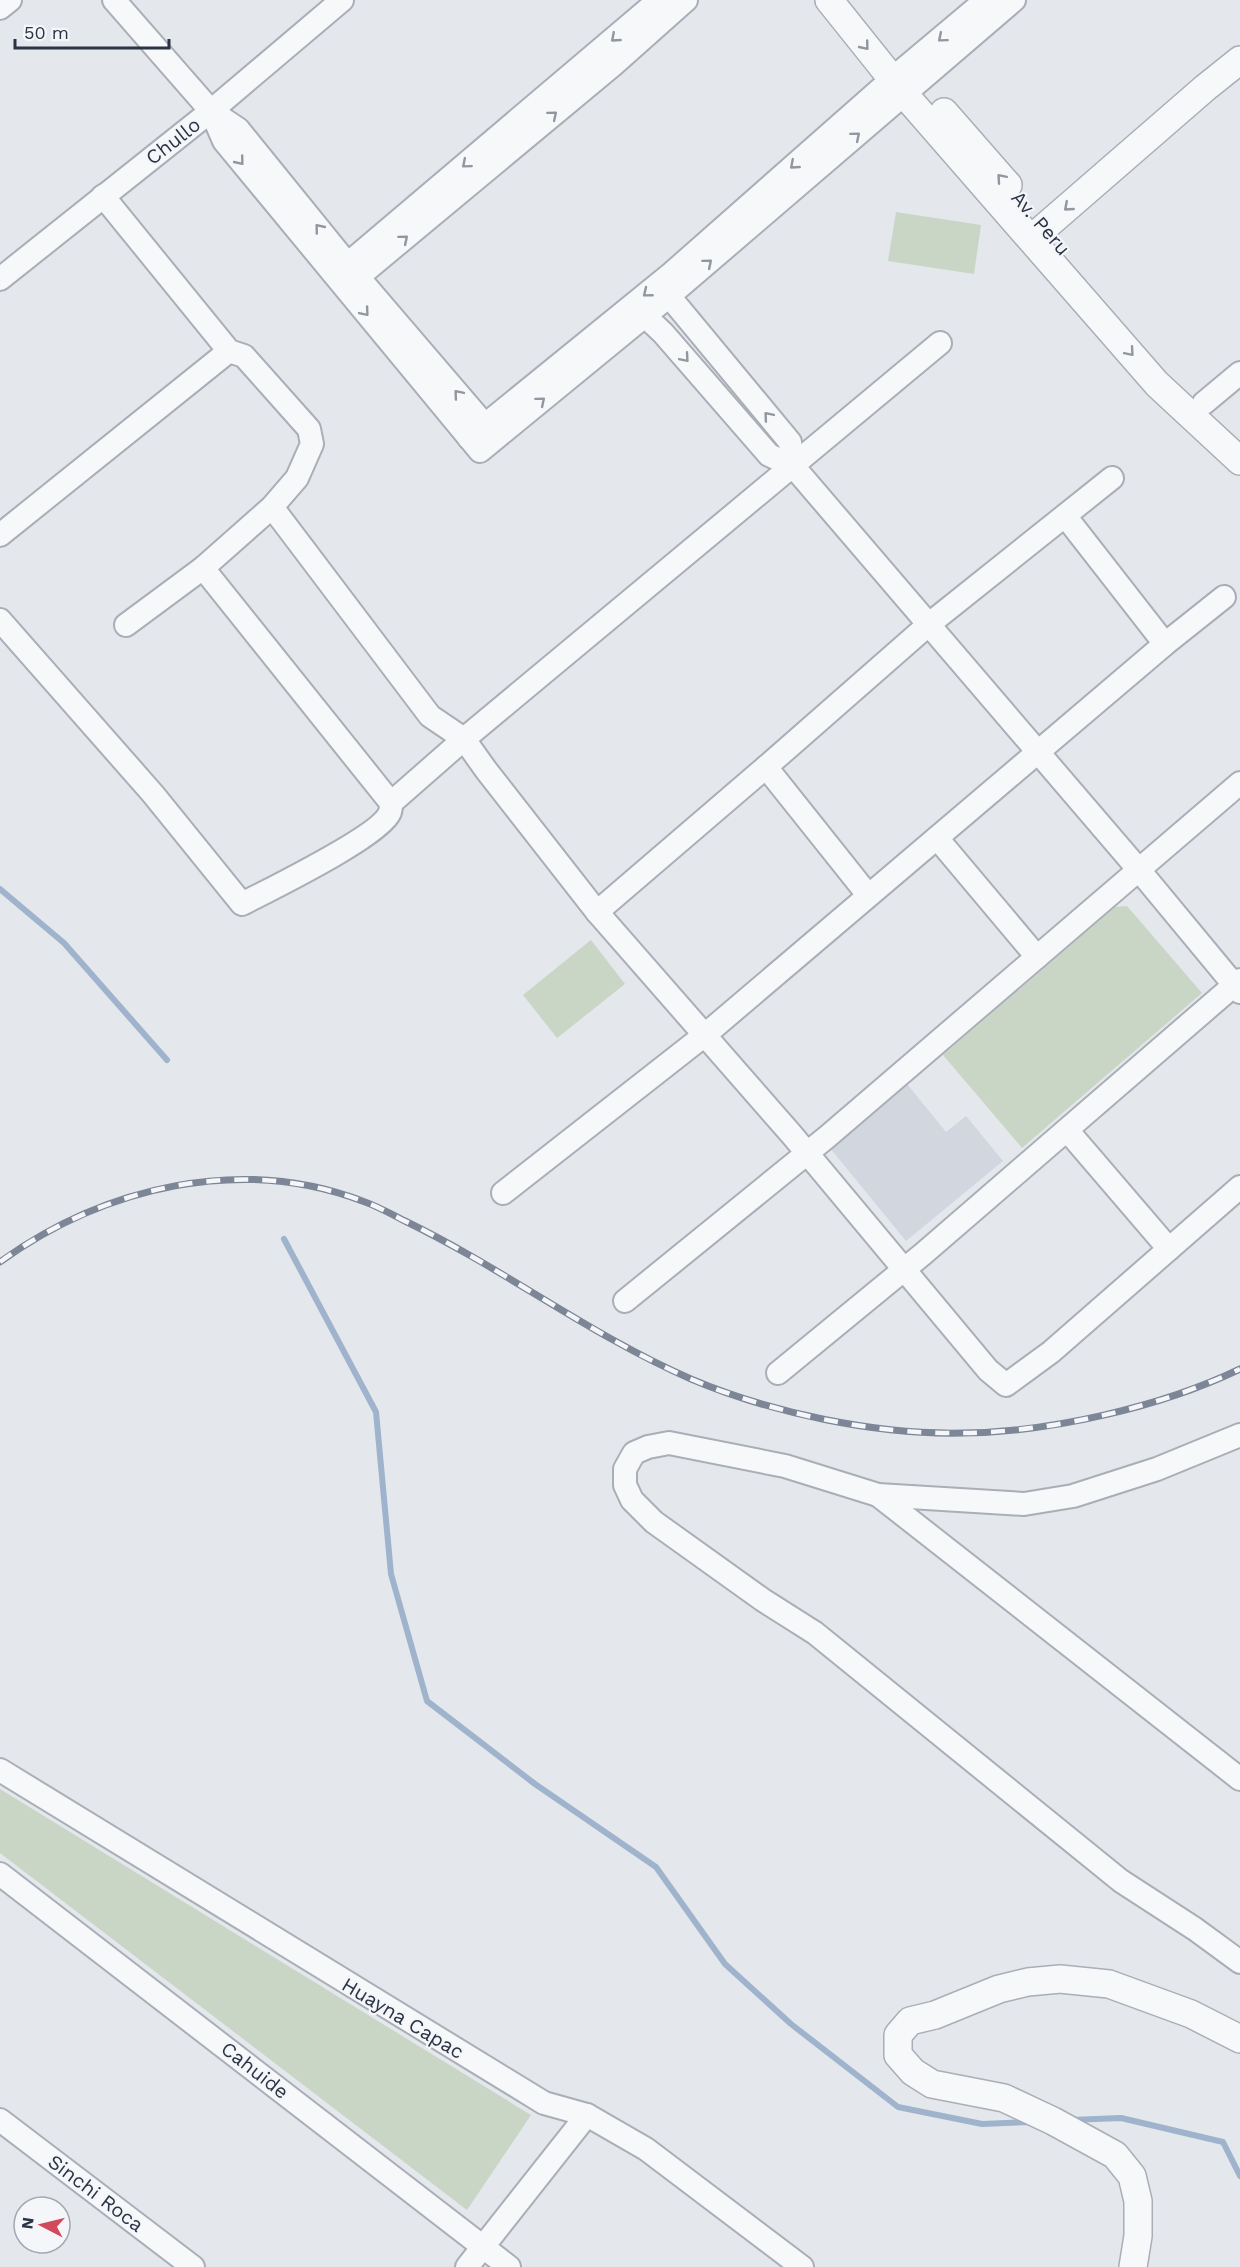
<svg xmlns="http://www.w3.org/2000/svg" width="1240" height="2267" viewBox="0 0 1240 2267" font-family="'Work Sans',sans-serif">
	<style>
		.built { fill: #d2d6de }
		.green { fill: #c9d6c5 }
		.lines { fill: none; stroke-linecap: round; stroke-linejoin: round }
		.stream { stroke: #9fb4cc; stroke-width: 6 }
		.minor-casing { stroke: #a9aeb7; stroke-width: 26 }
		.tertiary-casing { stroke: #a9aeb7; stroke-width: 30 }
		.minor { stroke: #f7f8fa; stroke-width: 22 }
		.tertiary { stroke: #f7f8fa; stroke-width: 27 }
		.rail-casing { stroke: #7d8696; stroke-width: 7 }
		.rail { stroke: #f4f6f9; stroke-width: 4.5; stroke-dasharray: 14; stroke-linecap: butt }
		.oneway { stroke: #9196a0 }
		.labels { text-anchor: middle; dominant-baseline: central; stroke-width: 4.5; stroke-linejoin: round; paint-order: stroke }
		.street-label { font-size: 20px; fill: #2b3445; stroke: #f4f6f9 }
	</style>
	<rect width="100%" height="100%" fill="#e4e7ec"/>
	<!-- built -->
	<path class="built" d="M907 1084 946 1132 966 1116 1003 1161 906 1241 830 1148Z"/>
	<!-- green -->
	<g class="green">
		<path d="M896 212 981 225 974 274 888 261Z"/>
		<path d="M1127 906 1202 993 1022 1148 943 1055 1115 907Z"/>
		<path d="M591 940 625 984 557 1038 523 995Z"/>
		<path d="M0 1789 531 2115 467 2210 0 1853Z"/>
	</g>
	<g class="lines">
		<!-- stream -->
		<g class="stream">
			<path d="M0 889 64 943 167 1060"/>
			<path d="M284 1239 376 1412 391 1574 427 1701 535 1784 656 1867 725 1964 791 2024 898 2107 982 2124 1030 2122"/>
			<path d="M1070 2120 1121 2118 1223 2142 1240 2176"/>
		</g>
		<defs>
			<g id="minor">
				<path d="M114 0 211 111 238 129 358 277 495 437"/>
				<path d="M0 8 10 0"/>
				<path d="M211 111 224 141 480 451 669 296 1014 0"/>
				<path d="M103 196 229 351 244 356 309 429 312 444 297 478 272 507 203 568 126 625"/>
				<path d="M337 273 659 0"/>
				<path d="M358 277 613 65 686 0"/>
				<path d="M0 279 211 111 342 0"/>
				<path d="M669 296 790 442 793 466"/>
				<path d="M645 316 663 333 769 455 793 466 1139 870 1240 992"/>
				<path d="M1204 403 1240 373"/>
				<path d="M469 438 672 273 892 79 986 0"/>
				<path d="M272 507 430 716 464 739 486 770 597 912 792 1135 988 1370 1006 1385 1051 1352 1240 1187"/>
				<path d="M1066 517 1165 644"/>
				<path d="M0 535 229 351"/>
				<path d="M0 620 153 794 242 904C269 890 382 835 390 812 391 809 391 806 391 803L203 568"/>
				<path d="M766 767 868 895"/>
				<path d="M391 803 464 739 940 343"/>
				<path d="M937 838 1037 957"/>
				<path d="M597 912 766 767 928 625 1112 478"/>
				<path d="M1067 1130 1169 1249"/>
				<path d="M503 1193 706 1034 1165 644 1224 597"/>
				<path d="M625 1301 827 1137 1240 783"/>
				<path d="M778 1373 923 1254 1240 980"/>
				<path d="M1240 1435 1157 1469 1073 1496 1024 1504 878 1495 785 1466 669 1443 648 1447 634 1453 625 1469V1485L632 1500 654 1522 763 1600 815 1633 1121 1881 1195 1929 1240 1962"/>
				<path d="M878 1495 1240 1779"/>
				<path d="M0 1770 544 2103 587 2115 646 2149 802 2267"/>
				<path d="M0 1874 509 2267"/>
				<path d="M0 2120 193 2267"/>
				<path d="M467 2267 587 2115"/>
			</g>
			<g id="tertiary">
				<path d="M829 0 905 95 1157 384 1240 461"/>
				<path d="M944 112 1008 185"/>
				<path d="M1031 239 1205 88 1240 60"/>
				<path d="M1133 2267 1138 2236V2201L1132 2176 1115 2155 1053 2121 1004 2098 932 2084 913 2072 898 2055V2035L910 2021 935 2015 999 1989 1028 1982 1060 1979 1109 1984 1191 2014 1240 2039"/>
			</g>
		</defs>
		<!-- minor casing -->
		<use href="#minor" class="minor-casing"/>
		<!-- tertiary casing -->
		<use href="#tertiary" class="tertiary-casing"/>
		<!-- minor -->
		<use href="#minor" class="minor"/>
		<!-- tertiary -->
		<use href="#tertiary" class="tertiary"/>
		<defs>
			<path id="rail" d="M0 1262C104 1187 241 1154 365 1202 379 1207 393 1215 407 1222 504 1269 592 1336 691 1379 771 1413 877 1435 963 1433 1051 1432 1161 1407 1240 1369"/>
		</defs>
		<!-- rail casing -->
		<use href="#rail" class="rail-casing"/>
		<!-- rail -->
		<use href="#rail" class="rail"/>
	</g>
	<!-- one-way arrows -->
	<defs><path id="oneway-chevron" d="M-2-3.5L2.5 0L-2 3.5" fill="none" stroke-width="1.6" stroke-linecap="round" stroke-linejoin="round" transform="scale(1.5)"/></defs>
	<g class="oneway">
		<use href="#oneway-chevron" transform="translate(615 38) rotate(139)"/>
		<use href="#oneway-chevron" transform="translate(942 38) rotate(140)"/>
		<use href="#oneway-chevron" transform="translate(865 46) rotate(51)"/>
		<use href="#oneway-chevron" transform="translate(553 115) rotate(-40)"/>
		<use href="#oneway-chevron" transform="translate(856 136) rotate(-40)"/>
		<use href="#oneway-chevron" transform="translate(240 161) rotate(51)"/>
		<use href="#oneway-chevron" transform="translate(466 164) rotate(140)"/>
		<use href="#oneway-chevron" transform="translate(794 165) rotate(139)"/>
		<use href="#oneway-chevron" transform="translate(1001 178) rotate(-131)"/>
		<use href="#oneway-chevron" transform="translate(1068 207) rotate(139)"/>
		<use href="#oneway-chevron" transform="translate(319 228) rotate(-129)"/>
		<use href="#oneway-chevron" transform="translate(404 239) rotate(-40)"/>
		<use href="#oneway-chevron" transform="translate(708 263) rotate(-40)"/>
		<use href="#oneway-chevron" transform="translate(647 293) rotate(141)"/>
		<use href="#oneway-chevron" transform="translate(365 312) rotate(50)"/>
		<use href="#oneway-chevron" transform="translate(1130 352) rotate(49)"/>
		<use href="#oneway-chevron" transform="translate(685 358) rotate(49)"/>
		<use href="#oneway-chevron" transform="translate(458 394) rotate(-130)"/>
		<use href="#oneway-chevron" transform="translate(541 401) rotate(-40)"/>
		<use href="#oneway-chevron" transform="translate(768 416) rotate(-130)"/>
	</g>
	<g class="labels">
		<!-- street labels -->
		<g class="street-label">
			<text transform="translate(173 141) rotate(-38)">Chullo</text>
			<text transform="translate(1041 223) rotate(49)">Av. Peru</text>
			<text transform="translate(403 2018) rotate(31)">Huayna Capac</text>
			<text transform="translate(255 2070) rotate(38)">Cahuide</text>
			<text transform="translate(96 2193) rotate(37)">Sinchi Roca</text>
		</g>
	</g>
	<!-- north arrow -->
	<g transform="translate(42 2225) rotate(277)"><circle r="28" fill="#f4f6f9" stroke="#a4a8b1" stroke-width="1.5"/>
	<path d="M0-4.5L10 22L0 15L-10 22Z" fill="#d1495b"/>
	<text y="-9" font-size="16" font-weight="bold" text-anchor="middle" fill="#2b3445">N</text>
	</g>
	<!-- scale -->
	<path d="M15 39v9h154v-9" fill="none" stroke="#2b3445" stroke-width="3"/>
	<text x="24" y="39" font-size="18" fill="#2b3445" stroke="#f4f6f9" stroke-width="4.5" paint-order="stroke">50 m</text>
</svg>
